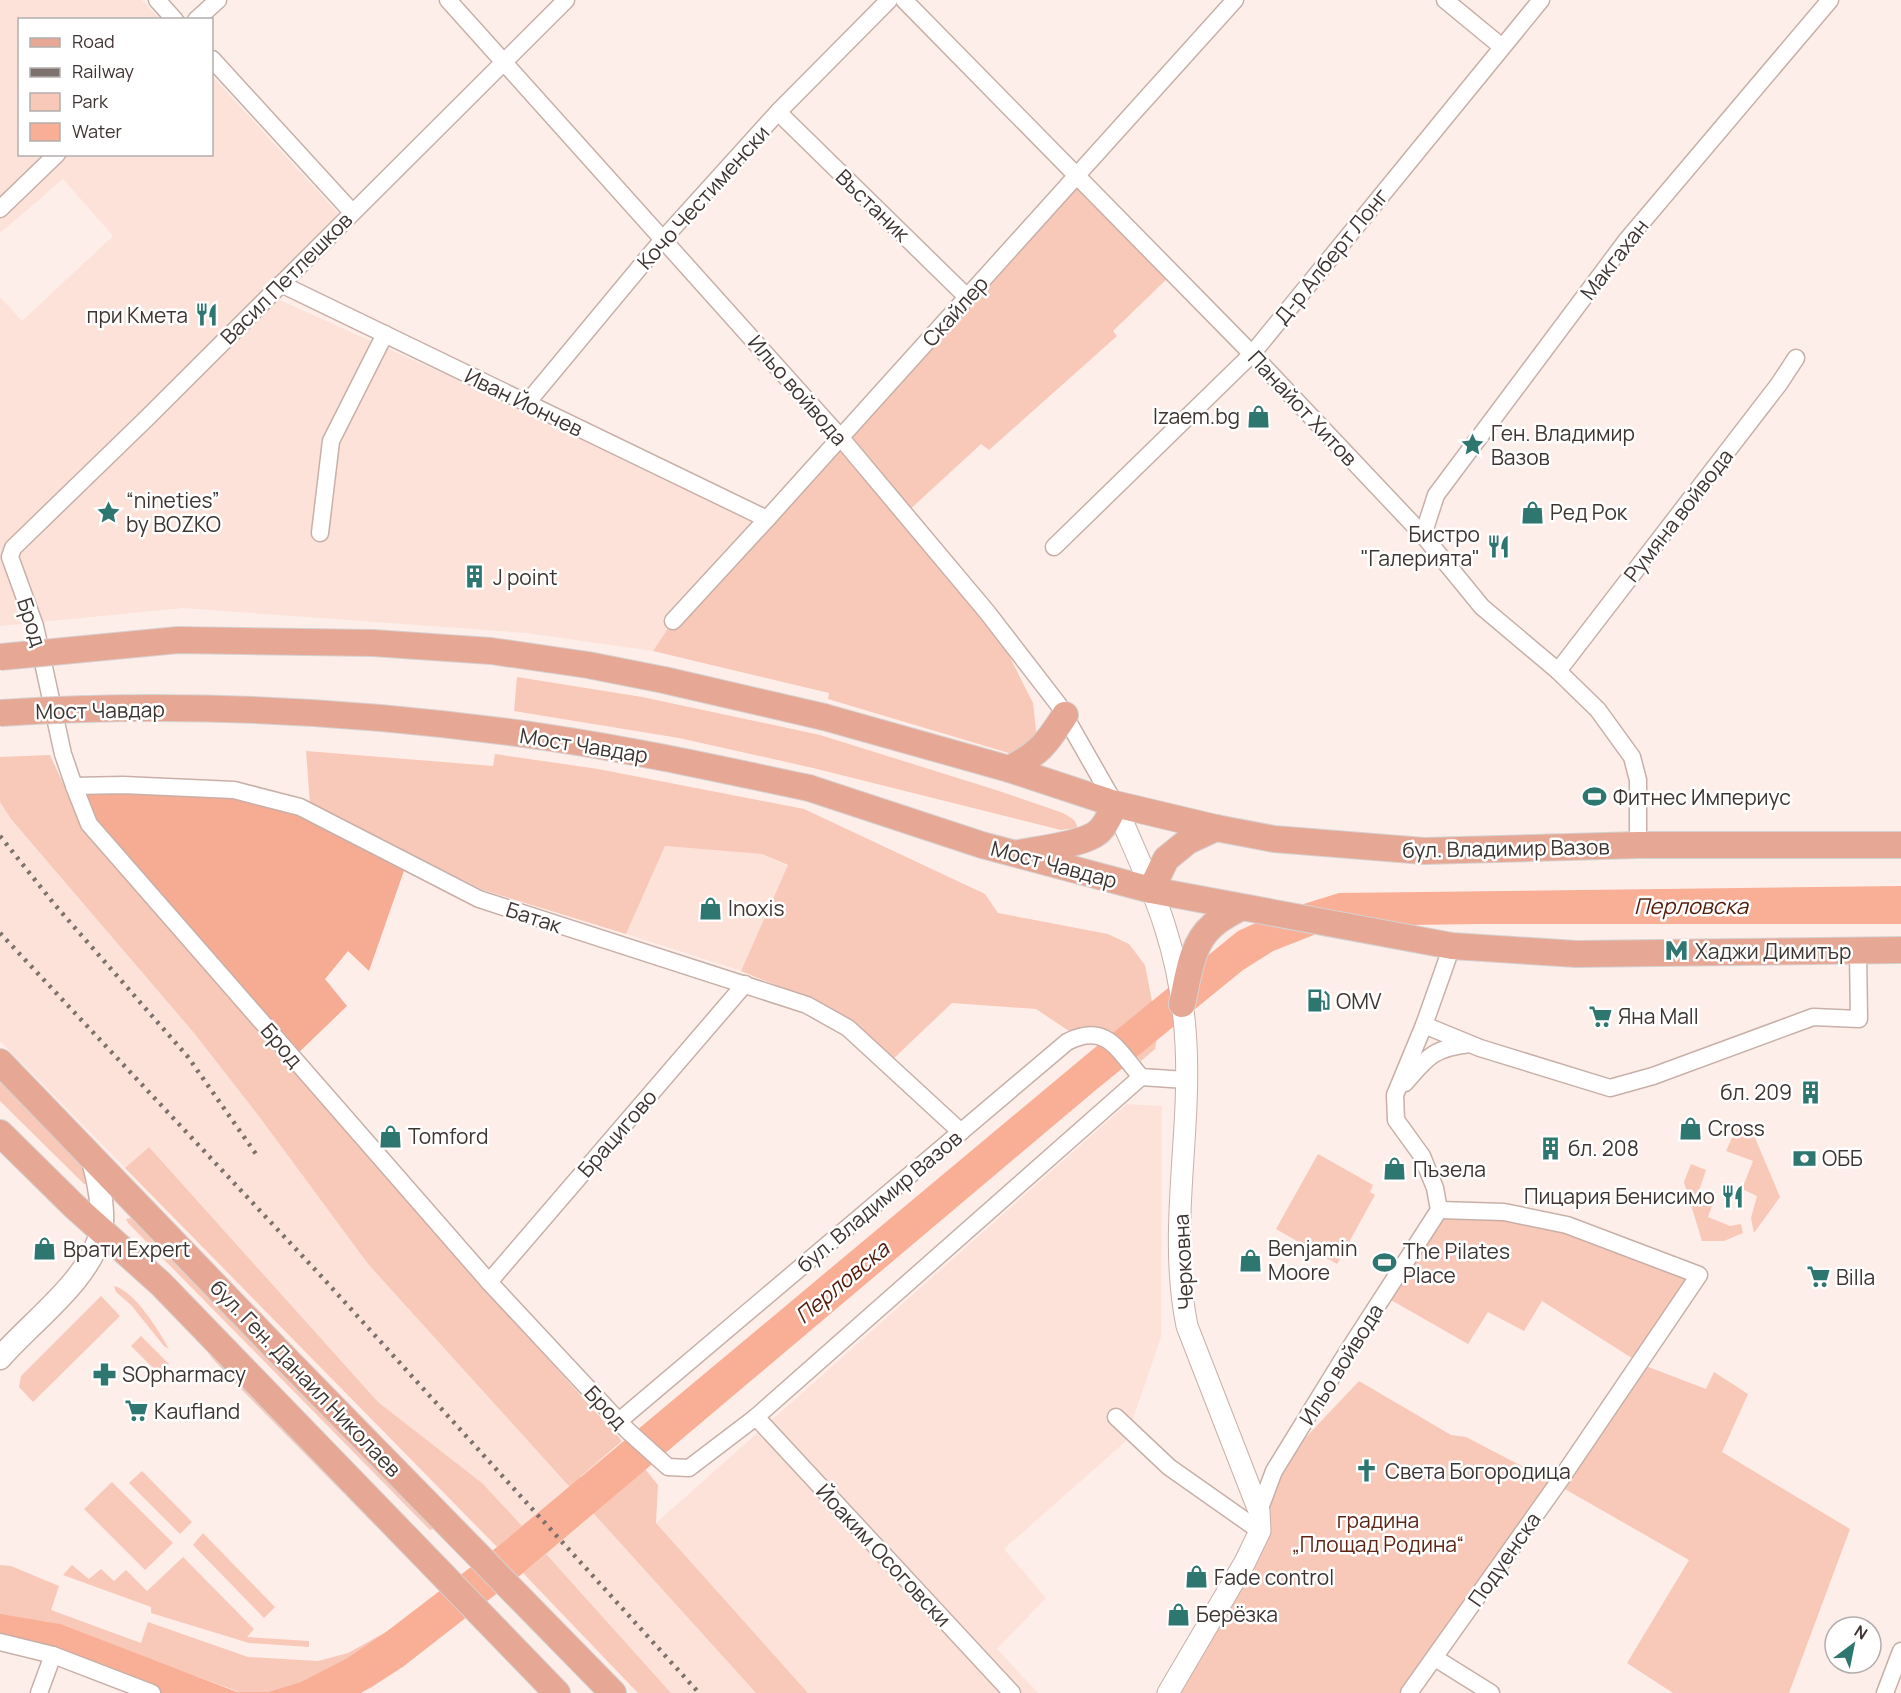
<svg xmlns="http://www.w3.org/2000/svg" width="1901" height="1693" viewBox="0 0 1901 1693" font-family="Manrope,sans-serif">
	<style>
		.built { fill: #fde2d9 }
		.green { fill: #f8c8b8 }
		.forest { fill: #f6ab93 }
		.water { fill: #f9ae96 }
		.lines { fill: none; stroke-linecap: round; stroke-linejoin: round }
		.minor-casing { stroke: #c8b0a8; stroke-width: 19 }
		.tertiary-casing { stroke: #c8b0a8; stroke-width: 23 }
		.secondary-casing { stroke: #c8b0a8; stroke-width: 25 }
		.primary-casing { stroke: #d5d2d2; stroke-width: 28 }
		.minor { stroke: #fff; stroke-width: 16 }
		.tertiary { stroke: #fff; stroke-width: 21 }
		.secondary { stroke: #fff; stroke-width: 22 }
		.primary { stroke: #e6a894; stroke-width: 26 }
		.rail { stroke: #7d716d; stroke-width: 4.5; stroke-dasharray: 3 6; stroke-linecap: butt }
		.primary-bridge-casing { stroke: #d5d2d2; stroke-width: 28; stroke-linecap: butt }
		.primary-bridge { stroke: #e6a894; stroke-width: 26 }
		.labels { text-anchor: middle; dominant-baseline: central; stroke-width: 5; stroke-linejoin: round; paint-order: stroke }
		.street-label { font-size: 21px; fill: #3e3431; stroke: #fff }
		.poi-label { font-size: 21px; fill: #3e3431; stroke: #fff; text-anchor: start }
		.park-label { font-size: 21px; fill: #5e2411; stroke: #fff }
		.water-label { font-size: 22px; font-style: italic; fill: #541b08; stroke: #fff }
	</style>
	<rect width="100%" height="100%" fill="#feeee9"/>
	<!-- built -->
	<g class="built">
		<path d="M0 0H142L160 19 20 20V154H212V76L339 214 262 292 767 519 673 621 653 651 526 633 183 608 0 626V297L22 321 113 236 63 179 0 233Z"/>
		<path d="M0 802 11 819 194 1033 258 1115 368 1264 756 1693H671L482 1483 378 1402 149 1147 125 1168 0 1041Z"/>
		<path d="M665 846 762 854 788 866 741 971 626 934Z"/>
		<path d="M1127 1104 1162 1106 1161 1337 1125 1442 1004 1549 1046 1598 997 1649 1038 1693H808L656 1523Z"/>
	</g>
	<!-- green -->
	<g class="green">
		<path d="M1076 176 1173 273 1113 331 1117 336 989 450 981 444 905 514 987 612 1033 703 1037 739 1012 754 828 699 829 693 653 651 673 621Z"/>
		<path d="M517 677 642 697 820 735 996 790 1063 813C1069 817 1077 819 1077 828L1061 830 813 768 679 738 514 711Z"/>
		<path d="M306 751 493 766 495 754 598 769 804 809 985 894 998 913 1108 934 1129 944 1145 965 1158 1033 1155 1049 1141 1061C1117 1034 1106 1020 1069 1031L1036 1009 952 1003 892 1060 812 1000 741 971 788 865 762 854 665 846 626 934 483 890 310 804Z"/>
		<path d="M50 755 85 831 483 1287 622 1441 580 1477 604 1504 645 1469 658 1485 656 1523 808 1693H756L368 1264 258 1115 194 1033 11 819 0 802V757Z"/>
		<path d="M0 1078 83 1167 86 1184H84L0 1101Z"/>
		<path d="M1739 1122 1750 1126 1780 1197 1754 1233 1751 1218 1757 1196 1742 1189 1753 1161 1726 1151Z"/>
		<path d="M149 1147 378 1402 482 1483 522 1526 497 1547 125 1168Z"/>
		<path d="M1318 1154 1373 1185 1370 1192 1375 1195 1337 1264 1276 1229Z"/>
		<path d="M1691 1164 1706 1170 1699 1191 1715 1197 1708 1217 1730 1226 1741 1224 1743 1233 1724 1241H1702L1684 1182Z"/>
		<path d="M1439 1210 1504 1212 1699 1275 1638 1363 1706 1389 1714 1372 1748 1394 1722 1452 1850 1529 1789 1693H1673L1627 1663 1689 1560 1556 1484 1409 1693H1169L1245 1562 1274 1471 1359 1381 1451 1435 1466 1437 1556 1484 1635 1360 1542 1301 1524 1331 1488 1312 1468 1344 1384 1296Z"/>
		<path d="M131 1218 433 1524V1529L430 1530 128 1223 126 1219Z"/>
		<path d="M114 1286C135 1291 159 1331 169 1349L164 1346 131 1305 116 1292Z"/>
		<path d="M101 1296 120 1316 33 1402 19 1387 21 1376Z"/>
		<path d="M141 1336 169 1364 159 1374 131 1346Z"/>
		<path d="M201 1341 447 1596 427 1578 237 1385 211 1357Z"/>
		<path d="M142 1471 192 1522 180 1534 129 1483Z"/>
		<path d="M112 1482 173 1543 145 1570 84 1509Z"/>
		<path d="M203 1533 275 1607 264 1618 193 1545Z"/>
		<path d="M546 1554 671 1693H638L523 1573Z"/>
		<path d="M183 1557 254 1629 247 1637 309 1641V1647L249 1643 151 1613V1607L63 1575 72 1565 89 1579 101 1569 114 1581 126 1570 147 1591Z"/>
		<path d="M0 1565 11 1566 59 1586 51 1610 141 1643 148 1622 248 1657 318 1661 348 1653 386 1632 404 1666 371 1688 358 1693H242L48 1622 0 1616Z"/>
	</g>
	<!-- forest -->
	<path class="forest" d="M74 786 234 790 300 807 407 862 369 971 348 951 325 979 347 1006 293 1058 89 824Z"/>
	<!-- water -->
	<path class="water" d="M1901 886V924H1481L1337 926 1273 951 1243 970 1097 1089 523 1573 404 1666 361 1693H157L0 1645V1614L60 1624 237 1692H269L301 1682 346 1659 386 1632 497 1547 1086 1055 1238 931 1284 910 1339 893Z"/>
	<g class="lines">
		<defs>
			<g id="minor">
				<path d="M157 0 175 20"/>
				<path d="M448 0 841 438 987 612 1058 704 1115 804"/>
				<path d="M566 0 148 417 13 548 10 557 35 626 63 754 74 786 89 824 489 1282 627 1430 668 1467 689 1468 756 1417 1141 1077"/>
				<path d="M904 0 1252 354 1423 535 1482 607 1558 671 1598 710 1632 757 1638 780V845"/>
				<path d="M1445 0 1502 47"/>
				<path d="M196 20 218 0"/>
				<path d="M212 59 352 212"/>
				<path d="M778 112 967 297"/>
				<path d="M0 209 57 154"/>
				<path d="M281 284 767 519"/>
				<path d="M527 403 664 238 778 112 889 0"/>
				<path d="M320 533 331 441 385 334"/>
				<path d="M1423 535 1436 495 1626 241 1830 0"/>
				<path d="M1054 547 1252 354 1541 0"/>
				<path d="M673 621 767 519 1235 0"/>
				<path d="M1558 671 1779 384 1796 358"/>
				<path d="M74 786 123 785 234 790 300 807 479 899 807 1005 848 1028 961 1132"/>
				<path d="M1424 1025 1480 1048 1610 1088 1653 1076 1813 1017 1859 1019 1858 951"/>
				<path d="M1405 1083C1428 1056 1434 1048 1470 1044"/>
				<path d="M489 1282 745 984"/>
				<path d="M756 1417 1012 1693"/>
				<path d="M1116 1417 1169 1467 1260 1531"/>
				<path d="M619 1421 1067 1042C1106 1022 1118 1050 1141 1077L1186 1080"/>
				<path d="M1259 1511 1274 1471 1346 1354 1439 1210 1435 1188 1422 1156 1396 1120 1395 1095 1424 1025 1452 946"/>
				<path d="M0 1642 53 1655 152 1693"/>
				<path d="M1435 1658 1491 1693"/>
				<path d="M39 1693 53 1655"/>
				<path d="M1409 1693 1558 1483 1699 1275 1567 1225 1504 1212 1439 1210"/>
				<path d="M1885 1693 1901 1651"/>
			</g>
			<path id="tertiary" d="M1115 804C1132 845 1152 885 1165 927 1177 964 1184 1005 1186 1044 1191 1137 1168 1233 1187 1326L1259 1511 1260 1531 1245 1562 1168 1693"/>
			<path id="secondary" d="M0 1358C32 1321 90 1280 101 1232 105 1213 98 1177 92 1158"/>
			<g id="primary">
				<path d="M824 717 1009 769 1115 804 1216 828 1274 839 1424 851 1638 845H1901"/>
				<path d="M1009 769C1039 754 1047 743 1065 715"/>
				<path d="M809 788 982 845 1151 890 1452 946 1576 954 1901 950"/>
				<path d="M1020 853C1039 849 1077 845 1094 835 1105 829 1110 815 1115 804"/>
				<path d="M1151 890 1166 859 1188 841 1216 828"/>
				<path d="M1182 1004C1188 978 1191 944 1212 926 1220 918 1231 913 1240 908"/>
				<path d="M0 1062 285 1358 613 1693"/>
				<path d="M0 1133 74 1206 161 1284 557 1693"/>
			</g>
		</defs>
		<!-- minor casing -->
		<use href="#minor" class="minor-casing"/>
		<!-- tertiary casing -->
		<use href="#tertiary" class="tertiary-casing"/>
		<!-- secondary casing -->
		<use href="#secondary" class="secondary-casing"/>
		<!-- primary casing -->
		<use href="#primary" class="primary-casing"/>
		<!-- minor -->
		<use href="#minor" class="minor"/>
		<!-- tertiary -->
		<use href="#tertiary" class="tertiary"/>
		<!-- secondary -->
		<use href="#secondary" class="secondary"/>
		<!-- primary -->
		<use href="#primary" class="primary"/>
		<!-- rail -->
		<g class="rail">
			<path d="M0 836 55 905 188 1057 256 1154"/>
			<path d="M0 933 322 1277 699 1693"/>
		</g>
		<defs>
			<g id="primary-bridge">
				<path d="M0 657 178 640 373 643 491 651 588 665 664 680 824 717"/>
				<path d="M0 713C184 701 369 711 551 738 638 751 723 770 809 788"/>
			</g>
		</defs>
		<!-- primary-bridge casing -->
		<use href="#primary-bridge" class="primary-bridge-casing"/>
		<!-- primary-bridge -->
		<use href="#primary-bridge" class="primary-bridge"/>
	</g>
	<!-- icons -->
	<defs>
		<symbol id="restaurant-bare" viewBox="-9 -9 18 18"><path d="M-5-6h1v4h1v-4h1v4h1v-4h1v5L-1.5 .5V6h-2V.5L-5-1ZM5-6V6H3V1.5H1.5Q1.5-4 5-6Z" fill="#2e7670" stroke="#fff" stroke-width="2.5" paint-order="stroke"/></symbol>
		<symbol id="shop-bare" viewBox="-9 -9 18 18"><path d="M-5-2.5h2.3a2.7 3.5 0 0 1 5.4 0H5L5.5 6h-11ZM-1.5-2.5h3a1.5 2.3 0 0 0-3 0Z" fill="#2e7670" stroke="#fff" stroke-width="2.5" paint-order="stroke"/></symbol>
		<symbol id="sight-bare" viewBox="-9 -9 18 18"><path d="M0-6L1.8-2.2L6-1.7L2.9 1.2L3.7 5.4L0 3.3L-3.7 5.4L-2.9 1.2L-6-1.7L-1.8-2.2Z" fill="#2e7670" stroke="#fff" stroke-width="2.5" paint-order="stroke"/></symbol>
		<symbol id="building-bare" viewBox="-9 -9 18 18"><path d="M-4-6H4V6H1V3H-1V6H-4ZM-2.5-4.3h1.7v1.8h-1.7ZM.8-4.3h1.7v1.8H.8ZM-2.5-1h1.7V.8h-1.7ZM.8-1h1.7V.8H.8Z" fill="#2e7670" stroke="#fff" stroke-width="2.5" paint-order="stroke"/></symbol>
		<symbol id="stadium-bare" viewBox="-9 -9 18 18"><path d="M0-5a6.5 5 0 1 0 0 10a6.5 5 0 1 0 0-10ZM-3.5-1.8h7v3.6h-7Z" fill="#2e7670" stroke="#fff" stroke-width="2.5" paint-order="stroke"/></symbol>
		<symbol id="metro-bare" viewBox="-9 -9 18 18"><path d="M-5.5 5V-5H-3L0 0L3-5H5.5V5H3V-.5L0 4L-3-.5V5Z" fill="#2e7670" stroke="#fff" stroke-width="2.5" paint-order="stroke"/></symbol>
		<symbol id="fuel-bare" viewBox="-9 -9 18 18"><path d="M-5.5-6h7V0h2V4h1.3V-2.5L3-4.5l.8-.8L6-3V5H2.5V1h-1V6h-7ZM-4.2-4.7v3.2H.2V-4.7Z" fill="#2e7670" stroke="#fff" stroke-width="2.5" paint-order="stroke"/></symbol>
		<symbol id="supermarket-bare" viewBox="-9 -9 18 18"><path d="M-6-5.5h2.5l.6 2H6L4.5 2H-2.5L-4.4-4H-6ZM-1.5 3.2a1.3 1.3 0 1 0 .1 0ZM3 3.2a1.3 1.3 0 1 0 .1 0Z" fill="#2e7670" stroke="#fff" stroke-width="2.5" paint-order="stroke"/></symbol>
		<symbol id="bank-bare" viewBox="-9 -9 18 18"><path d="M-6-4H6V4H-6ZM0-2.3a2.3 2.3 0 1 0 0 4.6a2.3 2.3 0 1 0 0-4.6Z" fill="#2e7670" stroke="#fff" stroke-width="2.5" paint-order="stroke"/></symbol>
		<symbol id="pharmacy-bare" viewBox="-9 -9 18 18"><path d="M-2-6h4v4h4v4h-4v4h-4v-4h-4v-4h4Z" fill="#2e7670" stroke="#fff" stroke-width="2.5" paint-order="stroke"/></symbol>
		<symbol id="church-bare" viewBox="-9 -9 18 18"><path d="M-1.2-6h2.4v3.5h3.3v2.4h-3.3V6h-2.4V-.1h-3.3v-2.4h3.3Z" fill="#2e7670" stroke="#fff" stroke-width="2.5" paint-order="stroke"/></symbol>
	</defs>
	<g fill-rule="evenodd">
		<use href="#restaurant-bare" x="190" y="298" width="33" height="33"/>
		<use href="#shop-bare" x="1242" y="400" width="33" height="33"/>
		<use href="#sight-bare" x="1456" y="428" width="33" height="33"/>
		<use href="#sight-bare" x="92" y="496" width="33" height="33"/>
		<use href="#shop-bare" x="1516" y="496" width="33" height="33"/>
		<use href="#restaurant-bare" x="1482" y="530" width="33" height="33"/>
		<use href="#building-bare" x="458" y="560" width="33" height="33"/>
		<use href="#stadium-bare" x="1578" y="780" width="33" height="33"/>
		<use href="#shop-bare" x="694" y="892" width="33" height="33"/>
		<use href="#metro-bare" x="1660" y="934" width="33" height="33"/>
		<use href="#fuel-bare" x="1302" y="984" width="33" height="33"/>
		<use href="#supermarket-bare" x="1584" y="1000" width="33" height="33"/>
		<use href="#building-bare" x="1794" y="1076" width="33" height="33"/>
		<use href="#shop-bare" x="1674" y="1112" width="33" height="33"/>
		<use href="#shop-bare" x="374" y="1120" width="33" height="33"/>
		<use href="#building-bare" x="1534" y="1132" width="33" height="33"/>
		<use href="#bank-bare" x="1788" y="1142" width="33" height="33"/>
		<use href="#shop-bare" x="1378" y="1152" width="33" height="33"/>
		<use href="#restaurant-bare" x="1716" y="1180" width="33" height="33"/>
		<use href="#shop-bare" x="28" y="1232" width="33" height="33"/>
		<use href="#shop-bare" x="1234" y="1244" width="33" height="33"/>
		<use href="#stadium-bare" x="1368" y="1246" width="33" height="33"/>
		<use href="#supermarket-bare" x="1802" y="1260" width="33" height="33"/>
		<use href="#pharmacy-bare" x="88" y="1358" width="33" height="33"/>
		<use href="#supermarket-bare" x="120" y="1394" width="33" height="33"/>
		<use href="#church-bare" x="1350" y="1454" width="33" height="33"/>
		<use href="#shop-bare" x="1180" y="1560" width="33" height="33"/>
		<use href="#shop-bare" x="1162" y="1598" width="33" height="33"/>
	</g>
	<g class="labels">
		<!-- street labels -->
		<g class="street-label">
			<text transform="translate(703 197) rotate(-48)">Кочо Честименски</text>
			<text transform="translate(873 205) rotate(44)">Въстаник</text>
			<text transform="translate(1331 256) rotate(-51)">Д-р Алберт Лонг</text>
			<text transform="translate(1614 259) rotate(-52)">Макгахан</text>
			<text transform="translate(286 278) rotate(-45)">Васил Петлешков</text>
			<text transform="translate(955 311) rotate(-48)">Скайлер</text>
			<text transform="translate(798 390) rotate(49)">Ильо войвода</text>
			<text transform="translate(524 402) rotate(26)">Иван Йончев</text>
			<text transform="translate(1303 408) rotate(47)">Панайот Хитов</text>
			<text transform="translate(1678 515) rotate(-52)">Румяна войвода</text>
			<text transform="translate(32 622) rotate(72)">Брод</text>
			<text transform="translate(100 710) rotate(-1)">Мост Чавдар</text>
			<text transform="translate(584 745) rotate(9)">Мост Чавдар</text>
			<text transform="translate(1506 848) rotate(-1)">бул. Владимир Вазов</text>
			<text transform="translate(1054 864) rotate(15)">Мост Чавдар</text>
			<text transform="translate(534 917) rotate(18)">Батак</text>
			<text transform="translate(282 1045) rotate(49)">Брод</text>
			<text transform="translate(617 1133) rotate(-49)">Брацигово</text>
			<text transform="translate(879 1201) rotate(-40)">бул. Владимир Вазов</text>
			<text transform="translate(1183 1262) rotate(-93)">Черковна</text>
			<text transform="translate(1341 1364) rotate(-58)">Ильо войвода</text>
			<text transform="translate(306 1378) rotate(46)">бул. Ген. Данаил Николаев</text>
			<text transform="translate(606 1407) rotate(47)">Брод</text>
			<text transform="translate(884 1555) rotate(47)">Йоаким Осоговски</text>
			<text transform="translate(1504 1559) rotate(-55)">Подуенска</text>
		</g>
		<!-- poi labels -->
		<g class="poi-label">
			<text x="188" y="315" text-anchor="end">при Кмета</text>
			<text x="1240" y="416" text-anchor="end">Izaem.bg</text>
			<text x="1491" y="433">Ген. Владимир<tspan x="1491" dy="24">Вазов</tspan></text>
			<text x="126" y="500">“nineties”<tspan x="126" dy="24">by BOZKO</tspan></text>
			<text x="1550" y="512">Ред Рок</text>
			<text x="1480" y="534" text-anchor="end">Бистро<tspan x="1480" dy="24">"Галерията"</tspan></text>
			<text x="493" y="577">J point</text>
			<text x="1613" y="797">Фитнес Империус</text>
			<text x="728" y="908">Inoxis</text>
			<text x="1695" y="951">Хаджи Димитър</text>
			<text x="1336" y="1001">OMV</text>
			<text x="1618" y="1016">Яна Mall</text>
			<text x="1792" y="1092" text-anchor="end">бл. 209</text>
			<text x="1708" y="1128">Cross</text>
			<text x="408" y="1136">Tomford</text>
			<text x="1568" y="1148">бл. 208</text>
			<text x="1822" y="1158">ОББ</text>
			<text x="1413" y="1169">Пъзела</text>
			<text x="1715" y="1196" text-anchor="end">Пицария Бенисимо</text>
			<text x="1268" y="1248">Benjamin<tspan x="1268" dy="24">Moore</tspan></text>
			<text x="63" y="1249">Врати Expert</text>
			<text x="1403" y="1251">The Pilates<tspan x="1403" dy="24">Place</tspan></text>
			<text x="1836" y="1277">Billa</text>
			<text x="122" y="1374">SOpharmacy</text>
			<text x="154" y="1411">Kaufland</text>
			<text x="1385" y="1471">Света Богородица</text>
			<text x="1214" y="1577">Fade control</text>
			<text x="1196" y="1614">Берёзка</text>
		</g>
		<!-- park labels -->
		<g class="park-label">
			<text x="1378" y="1520">градина<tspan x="1378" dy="24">„Площад Родина“</tspan></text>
		</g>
		<!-- water labels -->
		<g class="water-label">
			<text x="1691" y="906">Перловска</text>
			<text transform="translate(842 1282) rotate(-40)">Перловска</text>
		</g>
	</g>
	<!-- legend -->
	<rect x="18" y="18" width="195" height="138" fill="#ffffff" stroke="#b2aead" stroke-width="1.5"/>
	<rect x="30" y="38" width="30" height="9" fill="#e6a894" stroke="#b2aead" stroke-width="1.5"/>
	<text x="72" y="48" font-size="18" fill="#3e3431">Road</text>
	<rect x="30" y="68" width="30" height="9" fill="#7d716d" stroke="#b2aead" stroke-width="1.5"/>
	<text x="72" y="78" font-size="18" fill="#3e3431">Railway</text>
	<rect x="30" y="93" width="30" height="18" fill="#f8c8b8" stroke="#b2aead" stroke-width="1.5"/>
	<text x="72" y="108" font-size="18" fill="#3e3431">Park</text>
	<rect x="30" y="123" width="30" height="18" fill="#f9ae96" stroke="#b2aead" stroke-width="1.5"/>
	<text x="72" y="138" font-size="18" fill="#3e3431">Water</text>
	<!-- north arrow -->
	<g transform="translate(1853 1645) rotate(32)"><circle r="28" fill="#ffffff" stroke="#b2aead" stroke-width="1.5"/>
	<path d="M0-4.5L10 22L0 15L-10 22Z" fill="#2e7670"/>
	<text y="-9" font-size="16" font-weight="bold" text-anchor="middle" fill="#3e3431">N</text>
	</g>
</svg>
